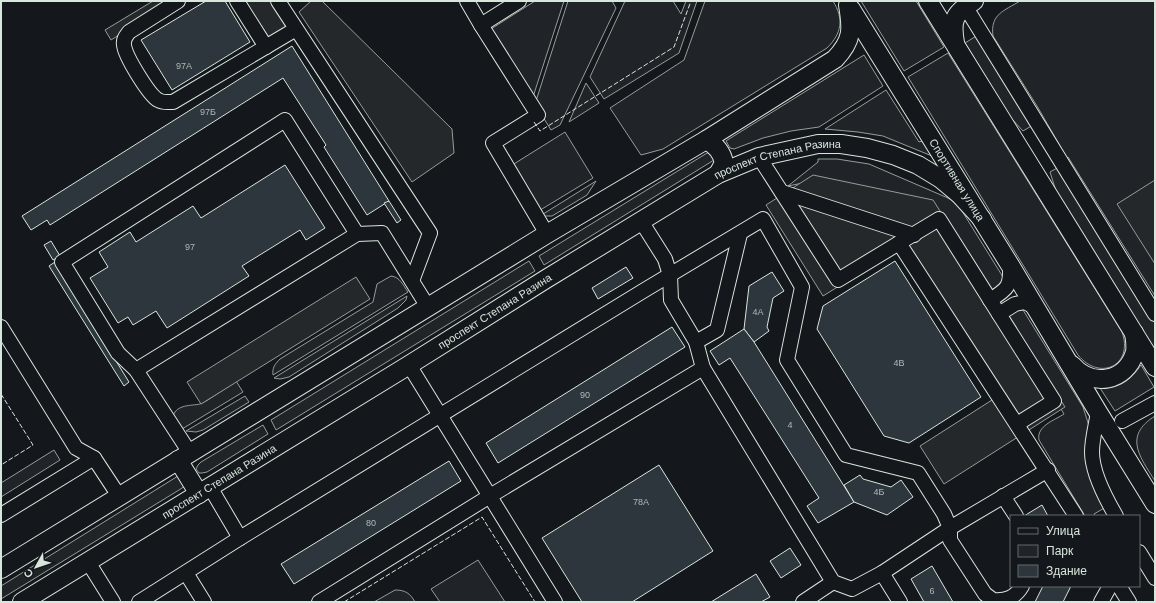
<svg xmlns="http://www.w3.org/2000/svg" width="1156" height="603" viewBox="0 0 1156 603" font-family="Helvetica,sans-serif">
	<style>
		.green { fill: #202428; stroke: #939e99 }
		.parking { fill: #24282b; stroke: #939e99 }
		.building { fill: #2c363c; stroke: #d8e6dc }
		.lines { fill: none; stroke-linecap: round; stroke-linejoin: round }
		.minor-casing { stroke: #d8e6dc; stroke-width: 16 }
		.major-casing { stroke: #d8e6dc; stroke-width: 20 }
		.minor { stroke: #14181c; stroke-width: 14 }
		.major { stroke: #14181c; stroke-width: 18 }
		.fence { stroke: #d8e6dc; stroke-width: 1; stroke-dasharray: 5 2; stroke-linecap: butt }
		.labels { text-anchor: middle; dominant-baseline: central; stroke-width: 3; stroke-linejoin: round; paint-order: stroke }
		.number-label { font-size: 9px; fill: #adbab4 }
		.street-label { font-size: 11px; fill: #d8e6dc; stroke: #14181c }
	</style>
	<rect width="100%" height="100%" fill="#14181c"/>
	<!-- green -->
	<g class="green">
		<path d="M535 1H564L532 100 491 29Z"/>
		<path d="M568 1H612L616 8 560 125 551 130 535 104Z"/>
		<path d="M625 1H673L681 14 686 1H697L679 53 604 99 590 77Z"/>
		<path d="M705 1H833C844 19 842 33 827 48L663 149 641 155 610 108 684 60Z"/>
		<path d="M861 1H916L944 47 904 71Z"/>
		<path d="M1020 1H1155V296L1068 157 1067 158 1037 106 993 36C990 14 1004 11 1020 1Z"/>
		<path d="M978 35 1033 125 1023 131 1011 118 965 43Z"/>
		<path d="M948 53 1122 332C1134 365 1100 382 1078 355L908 77Z"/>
		<path d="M864 55 883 86 819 127 791 131 763 138 734 149 730 148 726 141 729 139Z"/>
		<path d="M586 83 599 103 569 122Z"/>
		<path d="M886 90 919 142 922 141 932 156 883 136 858 132 825 129Z"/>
		<path d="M565 132 593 178 537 212 509 167Z"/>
		<path d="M712 150 714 160 544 265 539 256Z"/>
		<path d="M818 159H837L869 164 948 198 956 203 962 211 1003 277 1002 285 994 291 823 179 788 186 818 162Z"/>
		<path d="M1059 167 1155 320V350L1056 191 1050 172Z"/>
		<path d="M596 181 587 195 552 216H540Z"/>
		<path d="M529 261 535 271 276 430 271 420Z"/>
		<path d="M391 276C400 277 403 285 408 292L273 375C272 368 275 364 280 359L373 302 377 284Z"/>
		<path d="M407 296 406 300 398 308 289 377 280 379 274 378Z"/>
		<path d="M1019 309 1023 310 1083 407 1090 429 1106 507 1094 514 1095 516H1085L1039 440C1036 426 1055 420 1064 414L1006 320 1008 316Z"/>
		<path d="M1141 365 1154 387 1115 411 1100 388C1119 389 1131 380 1141 365Z"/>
		<path d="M236 381 243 392 182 429 173 416C177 404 191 406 200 404 208 401 228 386 236 381Z"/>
		<path d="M245 396 249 402 203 430 196 432 186 431Z"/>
		<path d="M1155 416V481C1140 457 1123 436 1155 416Z"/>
		<path d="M263 425 268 434 207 472 202 473H199L196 469 198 465 201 462Z"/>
		<path d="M54 450 60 460 1 497V483Z"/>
		<path d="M178 476 185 486 179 490 1 599V586Z"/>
		<path d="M478 560 505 602H440L431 589Z"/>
		<path d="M395 590C405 590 410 593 415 602H374Z"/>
	</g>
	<!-- parking -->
	<g class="parking">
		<path d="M153 1H174L111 40 105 30Z"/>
		<path d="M245 1H271L288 27 270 39Z"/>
		<path d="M311 1H322L452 129 454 153 412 182 299 12Z"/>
		<path d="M813 175 933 200 1065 407 944 484 920 446 992 400 897 250 823 296 766 205Z"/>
		<path d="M1155 180V264L1117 204Z"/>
		<path d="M356 277 370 299 201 404 187 382Z"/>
	</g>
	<!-- building -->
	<g class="building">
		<path d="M206 1H225L250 42 172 90 141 40Z"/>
		<path d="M292 46 389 201 367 215 324 147 326 145 283 78 50 225 47 220 31 230 22 216Z"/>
		<path d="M285 165 325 228 306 240 300 230 242 266 249 276 167 328 156 311 133 325 128 317 118 323 90 278 108 267 99 252 130 232 136 242 193 206 201 218Z"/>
		<path d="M389 201 401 220 397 223 384 203Z"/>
		<path d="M51 241 60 256 53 260 44 245Z"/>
		<path d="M895 261 981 397 909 443 884 436 817 329 823 306Z"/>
		<path d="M55 262 129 382 124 386 49 266Z"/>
		<path d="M626 267 633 278 598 299 592 288Z"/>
		<path d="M772 272 784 291 773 298 767 327 769 331 754 342 744 329 749 286Z"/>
		<path d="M672 327 685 347 498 463 486 443Z"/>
		<path d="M744 329 754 342 854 502 818 523 807 506 819 498 730 358 719 365 710 351Z"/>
		<path d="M449 461 461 481 294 584 281 564Z"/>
		<path d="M659 465 713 551 632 602H582L542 538Z"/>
		<path d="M860 475 863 479 891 487 901 480 913 497 887 515 854 502 844 485Z"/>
		<path d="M1042 505 1048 516H1024Z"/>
		<path d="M790 548 801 565 781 578 770 561Z"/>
		<path d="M932 566 953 602H924L911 579Z"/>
		<path d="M756 574 770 597 761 602H711Z"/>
		<path d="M1043 586H1071L1063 602H1035Z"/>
	</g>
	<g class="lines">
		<defs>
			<g id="minor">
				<path d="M178 1 129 32C126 36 123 39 124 45 125 56 149 95 158 100 163 103 167 102 173 102L296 29"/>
				<path d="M237 1 266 47"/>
				<path d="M278 1 430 233 412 281"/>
				<path d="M467 1 481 25"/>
				<path d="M519 1 481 25 538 115 493 143 547 234"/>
				<path d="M965 6 1155 314"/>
				<path d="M759 157 838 280 899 243 1076 516"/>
				<path d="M782 192 914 235"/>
				<path d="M899 243 939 219 1054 401 1017 424"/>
				<path d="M990 300C1008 289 1011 286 1010 265"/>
				<path d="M999 314 1015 304 1025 302 1036 308"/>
				<path d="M1 327 76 448 94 458 119 496"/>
				<path d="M696 342 717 330 740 234"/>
				<path d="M409 365 555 602"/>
				<path d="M136 370 118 353 62 262 285 120 357 234"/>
				<path d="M1098 412C1096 425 1092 439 1092 452 1092 472 1106 499 1116 516"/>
				<path d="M1122 421 1155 403"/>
				<path d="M190 453 136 370 357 234 382 233 428 307"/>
				<path d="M210 487 240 538"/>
				<path d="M1003 496 1016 516"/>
				<path d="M1 515 94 458"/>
				<path d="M1139 552 1155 578"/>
				<path d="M88 562 113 602"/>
				<path d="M186 573 204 602"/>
				<path d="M882 573 900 602"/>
				<path d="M1022 586C1015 598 1006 601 993 600L985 594 950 540V528L1048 470"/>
				<path d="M1119 586 1129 602"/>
				<path d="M139 602 240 538 643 291 763 219 802 287 787 360 846 455 918 473 944 514 950 528 882 573 852 589 833 582 703 368"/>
				<path d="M319 602 490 496 703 368 696 342 671 300 670 275 665 259 641 221"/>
				<path d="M803 602 833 582"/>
				<path d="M1101 602 1110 586"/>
			</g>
			<g id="major">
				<path d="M928 1 1155 367"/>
				<path id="s1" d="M851 9 1010 265 1098 412 1155 504"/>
				<path d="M955 43C951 20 954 13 974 1"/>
				<path d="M706 140C716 145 722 152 724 163L718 174"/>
				<path d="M1072 365C1092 388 1126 382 1135 352 1136 346 1135 339 1134 333"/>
				<path d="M178 460 199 494"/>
				<path d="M1 569 547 234 706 140 835 59C853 40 852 29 848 5"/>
				<path id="s2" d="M22 602 409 365 546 279 718 174 759 157 818 144H841L867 148 893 155 918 165 941 179 959 194 982 219"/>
			</g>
		</defs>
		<!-- minor casing -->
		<use href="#minor" class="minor-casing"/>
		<!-- major casing -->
		<use href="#major" class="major-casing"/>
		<!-- minor -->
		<use href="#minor" class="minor"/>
		<!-- major -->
		<use href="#major" class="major"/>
		<!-- fence -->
		<g class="fence">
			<path d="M534 122 540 131 674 47 691 1"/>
			<path d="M1 394 33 445 1 465"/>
			<path d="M344 602 482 517 535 602"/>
		</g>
	</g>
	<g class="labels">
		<!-- number labels -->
		<g class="number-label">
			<text x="184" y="66">97А</text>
			<text x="208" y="112">97Б</text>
			<text x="190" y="247">97</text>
			<text x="758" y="312">4А</text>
			<text x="899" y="363">4В</text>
			<text x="585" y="395">90</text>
			<text x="790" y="425">4</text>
			<text x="879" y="492">4Б</text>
			<text x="641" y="502">78А</text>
			<text x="371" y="523">80</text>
			<text x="932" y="591">6</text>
		</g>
		<!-- street labels -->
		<g class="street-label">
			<text stroke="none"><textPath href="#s2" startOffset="879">проспект Степана Разина</textPath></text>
			<text stroke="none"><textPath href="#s1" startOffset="201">Спортивная улица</textPath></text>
			<text stroke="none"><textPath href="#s2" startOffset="555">проспект Степана Разина</textPath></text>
			<text stroke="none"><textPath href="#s2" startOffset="231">проспект Степана Разина</textPath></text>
		</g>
	</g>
	<!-- border -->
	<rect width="1156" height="603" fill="none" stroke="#d8e6dc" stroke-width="4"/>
	<!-- legend -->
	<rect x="1010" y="515" width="130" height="72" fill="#14181c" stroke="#626a69"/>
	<rect x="1018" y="528" width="20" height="6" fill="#14181c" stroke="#626a69"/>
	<text x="1046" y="535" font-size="12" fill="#d8e6dc">Улица</text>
	<rect x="1018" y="545" width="20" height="12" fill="#202428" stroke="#626a69"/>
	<text x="1046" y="555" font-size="12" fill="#d8e6dc">Парк</text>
	<rect x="1018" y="565" width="20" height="12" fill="#2c363c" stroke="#626a69"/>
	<text x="1046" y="575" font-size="12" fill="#d8e6dc">Здание</text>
	<!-- north arrow -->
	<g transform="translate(36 567) rotate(230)" stroke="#14181c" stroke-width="3" paint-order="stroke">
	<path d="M0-3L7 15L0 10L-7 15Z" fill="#d8e6dc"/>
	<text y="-6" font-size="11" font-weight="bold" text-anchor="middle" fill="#d8e6dc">С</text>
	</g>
</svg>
